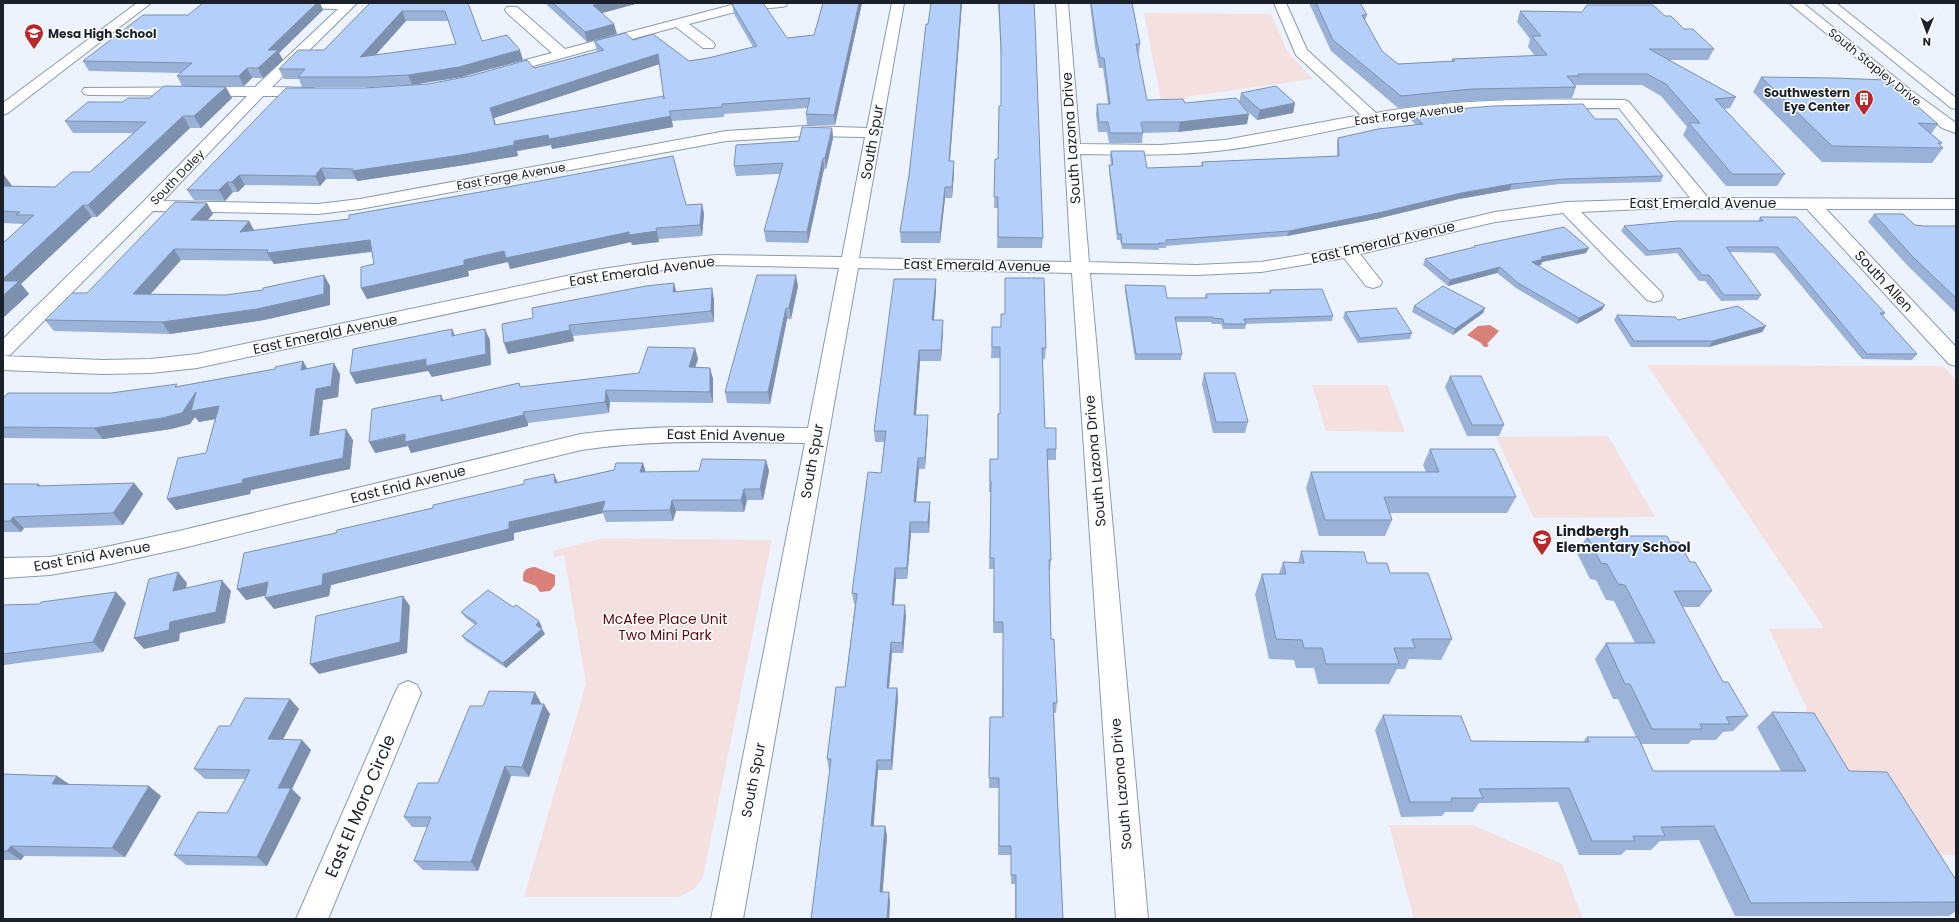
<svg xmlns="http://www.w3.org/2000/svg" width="1959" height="922" viewBox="0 0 1959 922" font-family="Poppins,sans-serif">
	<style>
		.green { fill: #f4e0de }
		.water { fill: #d98078 }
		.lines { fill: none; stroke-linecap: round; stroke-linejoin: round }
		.minor-casing { stroke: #899ab2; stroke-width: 2 }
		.tertiary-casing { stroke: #899ab2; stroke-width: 2 }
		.secondary-casing { stroke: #899ab2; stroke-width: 2 }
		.minor { fill: #fff; fill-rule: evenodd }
		.tertiary { fill: #fff; fill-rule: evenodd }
		.secondary { fill: #fff; fill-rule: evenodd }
		.wall { fill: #9ab2d7; fill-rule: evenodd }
		.shaded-wall { fill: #7d91af }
		.building { fill: #b3cffa; stroke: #7d91af; fill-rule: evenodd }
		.labels { text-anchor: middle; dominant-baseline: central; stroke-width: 3; stroke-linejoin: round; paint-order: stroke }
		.far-poi-label { font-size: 12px; font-weight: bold; fill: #1b212b; stroke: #fff; text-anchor: start }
		.far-street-label { font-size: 12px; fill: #1b212b; stroke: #fff }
		.street-label { font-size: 14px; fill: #1b212b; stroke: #fff }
		.poi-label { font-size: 14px; font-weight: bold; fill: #1b212b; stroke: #fff; text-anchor: start }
		.park-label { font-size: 14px; fill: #5c090d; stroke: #fff }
		.near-street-label { font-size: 17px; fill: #1b212b; stroke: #fff }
	</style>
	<rect width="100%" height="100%" fill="#ecf3fe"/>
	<!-- green -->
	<g class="green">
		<path d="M1144 13 1271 14 1287 51 1313 79 1186 97 1188 99 1181 100 1179 98 1161 101Z"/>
		<path d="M1647 365 1943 366 1956 380V855H1935L1875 782 1855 771H1825L1797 723 1807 709 1769 629 1824 628Z"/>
		<path d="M1312 385H1387L1405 432 1326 431Z"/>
		<path d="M1608 436 1655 517 1534 518 1496 437Z"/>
		<path d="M603 538 772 540 703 877 694 889 679 897H524L586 684 564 555 554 557 553 551Z"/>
		<path d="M1389 825H1473L1562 864 1583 919H1414Z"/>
	</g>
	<!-- water -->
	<g class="water">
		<path d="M1490 325 1499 331 1487 344 1489 345 1487 347H1484L1481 343 1467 335 1478 326Z"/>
		<path d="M535 567 555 575V585L550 591 540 592 536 586 523 581C523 572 523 568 535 567Z"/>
	</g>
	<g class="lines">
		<defs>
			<g id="minor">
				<path d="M285 3H357L272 87 312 88 317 89 319 92 317 95 312 96H263L163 201 318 204 360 199 726 131 806 126 867 128 892 3H904L859 258 1071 262 1056 3H1068L1080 144 1160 145 1225 140 1361 115 1296 55 1274 3H1286L1307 50 1376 113C1458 98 1540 99 1623 100L1628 101 1708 198 1956 199V209H1826L1956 347V366L1949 364 1807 209 1662 208 1581 212 1661 292 1663 296 1661 300 1654 302 1647 300 1563 213 1495 222 1360 254 1382 282 1380 286 1373 288 1366 286 1344 258 1261 272 1196 275 1090 273 1148 919H1116L1072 273 858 268 743 919H711L805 443C730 442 656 439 581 450L183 548 101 566 50 575 3 578V558L50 557 101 548 183 530 581 434C657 424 732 427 808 428L839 268 716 265 663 270 595 282 197 368 151 373 103 374 3 370V339L143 202 247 96 89 95 84 94 82 91 84 88 255 87 338 9 291 8 286 7ZM1619 108 1690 198 1567 202 1495 212 1348 247 1261 262 1196 265 1089 262 1080 154C1129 155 1177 156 1226 150 1289 142 1350 124 1413 116 1481 108 1550 108 1619 108ZM806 136 865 137 842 257 716 255 663 260 595 270 197 354 151 359 103 360 3 356 10 355 153 211 318 214 360 209 726 141Z"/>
				<path d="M739 3H787L786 6 781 7 739 11 689 24 713 42 715 45 713 48H703L676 27 500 75 495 74 493 71 495 68 552 53 507 13 505 10 507 7H517L565 49Z"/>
				<path d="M408 681 417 685 421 693 328 919H296L395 693 399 685Z"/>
			</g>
			<path id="tertiary" d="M137 3H151L8 113 3 115V103Z"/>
			<g id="secondary">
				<path d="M1789 3H1803L1912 91 1956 123V133L1942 128Z"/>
				<path d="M1822 3H1836L1956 98V109L1951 108Z"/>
			</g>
		</defs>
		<!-- minor casing -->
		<use href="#minor" class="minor-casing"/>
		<!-- tertiary casing -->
		<use href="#tertiary" class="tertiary-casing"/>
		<!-- secondary casing -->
		<use href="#secondary" class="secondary-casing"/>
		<!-- minor -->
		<use href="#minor" class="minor"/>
		<!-- tertiary -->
		<use href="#tertiary" class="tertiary"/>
		<!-- secondary -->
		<use href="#secondary" class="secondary"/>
	</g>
	<!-- wall -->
	<g class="wall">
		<path d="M203 3H320L323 10 279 53 283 60 263 78H252L244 86H211L232 98 201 128H190L97 217H92L21 284 29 294 3 318V243L23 225V224L3 223V175L12 186 55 187 90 172 133 133H73L65 121 123 102 150 98 182 86 177 76 181 73 89 71 83 61 188 15Z"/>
		<path d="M370 3H468L482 41 523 60 412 85 372 87H302L299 79H284L279 69 324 50ZM406 21H448L456 44 375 55Z"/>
		<path d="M545 3H639L602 13 617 34 587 42Z"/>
		<path d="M862 3 835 125H807L806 114 808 108 724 114V117L672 121 673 127 552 149 551 145 517 151 518 156 465 165 357 181V179H326L320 186 245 185 238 192H233L225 201 194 200 187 190 364 88 428 84 534 68 598 52 597 51 594 41 633 40 689 61 708 58 753 47 734 14 732 4 787 38 814 35ZM659 64 664 99 496 125 494 118Z"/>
		<path d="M931 3H962L950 161 954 172 952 198H945L940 243H901L900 232 909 175Z"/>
		<path d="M998 3H1034L1043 238 1042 248H997L998 208H994L995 159H998L1001 106V58Z"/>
		<path d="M1090 3H1132L1140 44 1139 54H1138L1147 100 1185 103 1239 102 1241 93 1295 103 1293 113 1257 120 1245 109 1247 124 1178 132 1143 133 1142 143H1109L1107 132H1098L1096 114 1097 104H1108L1103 68H1099L1095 47Z"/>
		<path d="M1309 3H1360L1367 15 1365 21 1382 51 1398 64 1452 61V59L1535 56 1528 47 1530 39 1517 22 1520 11 1665 16 1714 49 1708 60H1669L1736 97 1730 108 1724 109 1785 174 1777 186H1726L1683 135 1687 127 1661 96 1642 85H1575L1576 87 1572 98 1468 101 1398 108 1331 51Z"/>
		<path d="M1761 77 1938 124 1931 134 1942 143 1940 145 1943 148 1932 163 1822 162 1753 92Z"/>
		<path d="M1411 113 1595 119 1663 176 1661 182 1560 184 1510 190 1459 199 1376 219 1287 236 1166 246V248H1159V250L1122 249 1120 240H1117L1109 170V165H1111L1110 156 1111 151 1147 168 1201 166 1202 162 1337 156V143L1338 138 1416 125 1409 118Z"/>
		<path d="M832 128 833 138 826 169H824L808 243 766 242 764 231 780 174 736 176 734 166 799 141Z"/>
		<path d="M702 204 704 214 702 236 659 239V242L632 245 631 242 510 269 508 262 468 271 469 276 367 299 361 288 374 264 372 252 274 264 272 261 181 260 150 294 225 295 263 290 324 275 330 286V305L264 320 170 334 54 331 45 320 213 214 207 221H249L254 230Z"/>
		<path d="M1874 214 1915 225 1924 226H1956V313L1907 265 1868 222Z"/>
		<path d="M1760 217 1885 313 1883 316 1917 354 1912 360 1862 359 1774 253 1730 252 1761 295 1758 300 1721 301 1705 281H1699L1677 253 1646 256 1621 231 1624 226 1758 221Z"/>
		<path d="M1474 246 1586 253 1542 262 1541 265H1538L1602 310 1577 324 1516 288 1497 273 1448 286 1423 265 1425 259 1474 248Z"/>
		<path d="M936 279V290L934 320 943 331 941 361H920L916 415 928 426 925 469H919L916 502 930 513 929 533H911L907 579H896L894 605 906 616 903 653H892L889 688H897L898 698 892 770H878L873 826H885L887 836 882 892 890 901 889 919 829 769 827 759 845 687 855 604H854L852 593 881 473 884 442H875L874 431Z"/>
		<path d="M1125 285 1167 298H1205L1206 294 1269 293 1270 290 1333 316 1332 321 1246 324 1245 329H1223L1221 324H1212L1211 322H1176L1182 354 1181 360H1135L1125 291Z"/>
		<path d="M798 286 791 319H787L770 404 727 403 725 392Z"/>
		<path d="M676 291 714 299V322L573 336 574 341 508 354 504 343Z"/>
		<path d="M1414 306 1485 308 1483 313 1453 335 1412 312Z"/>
		<path d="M1345 312 1412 333 1410 339 1358 343 1343 318Z"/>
		<path d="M1617 315 1678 320 1766 326 1762 332 1709 347H1631L1614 320Z"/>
		<path d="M992 327H1001L1046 348 1045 359H1042L1045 428 1056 449V460H1048L1051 560 1050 571H1049L1051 639 1057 703 1056 713H1054L1063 919H1015V884H1011V855H998L999 788H989L990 717H1002L1003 633H993L994 569H989L991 492H989L990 459H998L1000 414V358H991Z"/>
		<path d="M695 348 698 359 695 367 710 368 713 379V403L610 402 609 413 528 423V426L411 453 408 446 375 453 441 395 443 401 521 387 639 373Z"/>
		<path d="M303 361 307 368 340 374 338 397 323 400 319 435 353 440 350 469 251 490 250 494 176 510 206 453 215 419 199 422 195 417 190 424 171 429 103 439 3 438V398L111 393 179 386 275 369Z"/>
		<path d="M1204 373 1248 422 1245 433H1213L1202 384Z"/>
		<path d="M1450 376 1504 425 1499 436H1467L1445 387Z"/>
		<path d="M1430 449 1516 497 1507 513H1390L1392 520 1385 536H1319L1306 488 1311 472H1426L1423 465Z"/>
		<path d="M766 460 769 471 763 500H747L744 512 676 511 673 521 606 522 603 513 514 533V540L331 585 329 596 274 609 266 595 246 600 336 533 643 463 646 472 699 471Z"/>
		<path d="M134 483 143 494 123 525 24 528 21 532H3V484H39L41 486Z"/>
		<path d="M1587 536 1670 542 1690 562 1712 591 1699 607H1682L1723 682 1748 716 1733 731 1723 732 1716 740H1692L1688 744H1641L1653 771H1781L1757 727 1772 712 1849 771 1956 880V911L1949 916H1735L1699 840 1660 841 1651 850H1626L1621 855H1579L1558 802 1479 803 1473 812H1445L1442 816 1401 817 1375 730 1383 715 1471 741 1583 742 1587 737H1636L1618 699H1613L1595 659 1606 643H1635L1614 601 1606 600 1596 580 1590 579 1577 553Z"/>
		<path d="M1301 551 1367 563 1390 573 1452 639 1441 660 1409 659 1405 669H1397L1389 684H1318L1314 668H1296L1294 660 1269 659 1255 594 1262 574H1279L1283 562 1298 563Z"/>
		<path d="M126 603 103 652 4 665 3 667V605Z"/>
		<path d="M461 612 542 627 541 628 545 634 506 668 466 641 462 636 475 625 465 617Z"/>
		<path d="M290 699 299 709 283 739 302 740 311 750 292 789 301 798 267 866 186 865 174 855 227 813 245 779H205L194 769 230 726Z"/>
		<path d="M541 703V704L550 714 529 777 511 776 478 871 423 870 414 861 428 827H412L404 817 438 783 483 706Z"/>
		<path d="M3 774 57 776 69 784 161 796 125 857 24 856 21 860H3Z"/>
	</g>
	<!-- shaded-wall -->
	<g class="shaded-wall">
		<path d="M317 3H320L323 10 279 53 283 60 263 78 258 68 268 50Z"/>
		<path d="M601 3H639L595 15 593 5Z"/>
		<path d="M859 3H862L835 125 834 115Z"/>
		<path d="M961 3H962L949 172V161Z"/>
		<path d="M402 11 406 21 365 67 360 57Z"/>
		<path d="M614 24 617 34 587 42 585 32Z"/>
		<path d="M520 50 523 60 462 77 412 85 408 75Z"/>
		<path d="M658 54 660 64 494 118 498 135 495 125 490 108Z"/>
		<path d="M247 68 252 78 244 86 239 76Z"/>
		<path d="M226 87 232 98 201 128 194 116Z"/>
		<path d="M1295 103 1293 113 1257 120 1260 110Z"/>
		<path d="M1249 114 1247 124 1178 132 1180 122Z"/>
		<path d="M183 116 190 128 97 217 88 205Z"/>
		<path d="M671 116 673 127 552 149 551 145 517 151 518 156 465 165 357 181 352 171 548 135Z"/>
		<path d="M832 128 833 138 826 169 825 158Z"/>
		<path d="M823 158 824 169 808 243 807 232Z"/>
		<path d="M954 161V172L952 198V187Z"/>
		<path d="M321 168 326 179 320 186 315 176Z"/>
		<path d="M4 175 13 187 3 196V176Z"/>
		<path d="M239 175 245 185 238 192 232 182Z"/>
		<path d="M227 182 233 192 225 201 219 190Z"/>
		<path d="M1512 184 1510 190 1459 199 1376 219 1287 236 1289 231 1461 193Z"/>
		<path d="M945 187V198L940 243V232Z"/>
		<path d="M207 203 213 214 197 231 191 220Z"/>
		<path d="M702 204 704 214 702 236 700 225Z"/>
		<path d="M83 205 92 217 21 284 29 294 3 318V279Z"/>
		<path d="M249 221 255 232H240Z"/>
		<path d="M656 228 659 242 632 245 631 242 510 269 508 262 468 271 469 276 367 299 361 288 464 260 504 251 629 232Z"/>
		<path d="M370 240 375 251 274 264 267 253Z"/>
		<path d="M1589 248 1586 253 1542 262 1541 265 1530 267 1532 262 1541 257Z"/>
		<path d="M174 249 181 260 141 305 133 294Z"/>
		<path d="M1500 267 1497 273 1448 286 1450 280Z"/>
		<path d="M324 275 330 286V305L264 320 170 334 162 322Z"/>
		<path d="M796 275 798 286 791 319 789 308Z"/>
		<path d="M936 279V290L933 331 932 320Z"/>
		<path d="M674 283 677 294 673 292Z"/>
		<path d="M712 288 714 299V322L711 311Z"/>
		<path d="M1605 305 1602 310 1577 324 1579 318Z"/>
		<path d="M786 308 787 319 770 404 768 392Z"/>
		<path d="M1485 308 1483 313 1453 335 1455 329Z"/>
		<path d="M943 320V331L941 361V350Z"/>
		<path d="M569 325 573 336 574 341 508 354 504 343Z"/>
		<path d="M1766 326 1762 332 1709 347 1713 341Z"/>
		<path d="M452 329 457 340 452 336Z"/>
		<path d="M485 329 490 340 491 365 432 377 428 371 356 384 350 373 426 359Z"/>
		<path d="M695 348 698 359 692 378 689 367Z"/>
		<path d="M919 350 920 361 915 426 914 415Z"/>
		<path d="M303 361 309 373 301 370Z"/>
		<path d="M334 363 340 374 338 397 323 400 317 448 310 436 316 389Z"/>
		<path d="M710 368 713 379V403L710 392Z"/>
		<path d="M606 390 610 402 609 413 605 402Z"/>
		<path d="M196 392 219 406 227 417 199 422 195 417 190 424 171 429 103 439 94 428Z"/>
		<path d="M441 395 446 407 441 401Z"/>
		<path d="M523 412 528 423V426L411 453 408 446 375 453 369 442Z"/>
		<path d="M928 415V426L925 469V458Z"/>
		<path d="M346 429 353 440 350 469 251 490 250 494 176 510 167 499 243 479Z"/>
		<path d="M918 458 919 469 915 513 914 502Z"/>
		<path d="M766 460 769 471 763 500 760 489Z"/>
		<path d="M643 463 646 474 640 472Z"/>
		<path d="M554 474 559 485 555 483Z"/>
		<path d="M134 483 143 494 123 525 113 513Z"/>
		<path d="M744 489 747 500 744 512 741 500Z"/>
		<path d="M672 500 676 511 673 521 670 510Z"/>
		<path d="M605 501 602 511 603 513 514 533V540L331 585 329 596 274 609 265 598 323 574 509 522Z"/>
		<path d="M930 502V513L929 533 928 522Z"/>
		<path d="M13 517 24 528 21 532 10 521Z"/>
		<path d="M910 522 911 533 907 579V568Z"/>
		<path d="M895 568 896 579 893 615 892 605Z"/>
		<path d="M178 572 187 583 183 602 173 591Z"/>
		<path d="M222 580 231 591 225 623 180 633 179 641 144 649 134 638 170 622Z"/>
		<path d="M268 582 276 593 246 600 237 589Z"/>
		<path d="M116 592 126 603 103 652 93 642Z"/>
		<path d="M403 596 410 606 407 653 319 674 310 664Z"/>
		<path d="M905 605 906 616 903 653 902 643Z"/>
		<path d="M539 621 542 627 539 630 536 625Z"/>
		<path d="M542 629 545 634 506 668 503 663Z"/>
		<path d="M891 642 892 653 888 698 887 688Z"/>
		<path d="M897 688 898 698 892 770 891 760Z"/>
		<path d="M535 692 541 703 537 714 531 704Z"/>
		<path d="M290 699 299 709 278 749 268 739Z"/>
		<path d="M544 704 550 714 529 777 522 767Z"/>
		<path d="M302 740 311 750 292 789 301 798 267 866 257 857 278 788Z"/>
		<path d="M877 760 878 770 873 835 871 826Z"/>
		<path d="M505 766 511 776 478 871 471 862Z"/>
		<path d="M57 776 70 785 52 784Z"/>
		<path d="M149 786 161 796 125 857 112 848Z"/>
		<path d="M885 826 887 836 882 901 880 892Z"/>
		<path d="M11 846 24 856 21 860 7 851Z"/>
		<path d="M889 892 890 901 889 919H887Z"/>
	</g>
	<!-- building -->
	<g class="building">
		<path d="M203 3H317L268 50H278L258 68H247L239 76H177L192 63 83 61 143 15H188Z"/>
		<path d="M370 3H468L482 41 507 35 520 50 459 67 408 75 368 77H298L305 69H279L298 50H324ZM402 11H445L456 44 360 57Z"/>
		<path d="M553 3H601L593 5 614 24 585 32Z"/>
		<path d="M738 3H763L787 38 814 35 823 3H859L834 115 806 114 810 98 722 104V107L669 111 671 116 549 139 548 135 514 141V145L461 155 352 171 353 169 321 168 315 176 239 175 232 182H227L219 190H187L286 88H364L428 84 470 76 527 60 534 68 604 50 594 41 625 33 633 40 653 34 689 61 708 58 757 46 732 4ZM658 54 664 99V96L495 125 490 108Z"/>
		<path d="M931 3H961L949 161H954L952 187H945L940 232H900L909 175 926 24H928Z"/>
		<path d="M999 3H1034L1035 21 1043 238 998 237V197H994L995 159H998L999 106H1001V48Z"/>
		<path d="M1091 3H1132L1140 44H1136L1147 100 1183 99 1185 103 1236 98 1249 114 1180 122H1141L1143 133H1110L1108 122H1099L1097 104H1110L1104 58H1100L1096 37Z"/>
		<path d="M1316 3H1360L1367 15H1362L1382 51 1398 64 1455 61 1452 59 1547 55 1532 36H1541L1520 11 1582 12 1587 5H1653L1665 16H1671L1684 29H1693L1714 49H1649L1736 97 1715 99 1785 174H1732L1689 123H1700L1666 84 1647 74H1578L1579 76H1567L1576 87 1472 89 1401 96 1333 40Z"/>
		<path d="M1761 77 1834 78 1887 80 1938 124 1918 123 1942 143H1938L1943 148 1832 146Z"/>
		<path d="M164 86 226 87 194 116H183L88 205H83L3 279V243L34 215H16L20 212 3 211V186L55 187 72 172H90L146 122 65 121 88 102H123L128 98H150Z"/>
		<path d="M1276 86 1295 103 1260 110 1241 93Z"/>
		<path d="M1583 104 1595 119H1617L1663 176 1563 179 1512 184 1461 193 1378 213 1289 231 1166 240 1167 243H1159V244H1122L1121 234H1118L1109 165H1113L1111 151H1144L1147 168 1203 166 1202 162 1339 156 1338 138 1378 129 1423 124 1411 113 1492 106Z"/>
		<path d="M802 127 832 128 825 158H823L807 232 764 231 783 163 734 166 736 145 799 141Z"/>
		<path d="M673 156 686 205 702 204 700 225 656 228 657 231 629 235V232L506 258 504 251 464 260V265L361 288V267L374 264 370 240 267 253 268 250 174 249 133 294 225 295 263 290V288L324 275V294L257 309 162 322 45 320 72 293H87L175 202 207 203 191 220 249 221 240 232 349 219V215L486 191Z"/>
		<path d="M1874 214H1903L1915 225 1924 226H1956V298L1913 257Z"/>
		<path d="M1760 217H1796L1885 313H1880L1917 354H1867L1778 247H1726L1761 295H1724L1709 275H1702L1680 248 1649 251 1624 226 1677 221H1763Z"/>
		<path d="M1564 227 1589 248 1541 257 1543 259 1532 262 1605 305 1579 318 1518 283 1500 267 1450 280 1425 259 1475 247 1474 246Z"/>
		<path d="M757 275H796L789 308H786L768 392H725Z"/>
		<path d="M1005 278H1044L1046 348H1042L1045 428H1056V449H1047L1051 560H1049L1051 639H1054L1057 703H1053L1063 919H1016V875H1011V846H999V778H989L990 717H1003V622H994V558H990L991 481H990V459H998V414H1000V347H992V327H1001V314H1005Z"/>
		<path d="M894 279H936L932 320H943L941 350H919L914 415H928L925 458H918L914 502H930L928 522H910L907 568H895L892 605H905L902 643 891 642 887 688H897L891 760H877L871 826H885L880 892H889L887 919H811L831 759H827L836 687H845L857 594 852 593 868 472 881 473 886 431H874Z"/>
		<path d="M3 281H19L3 296Z"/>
		<path d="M674 283 673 292 712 288 711 311 569 325 570 330 504 343 502 324 533 318 532 308 646 286Z"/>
		<path d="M1125 285 1165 286 1167 298H1207L1206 294 1271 293 1270 290 1322 289 1333 316 1244 319 1246 324H1224L1223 319 1213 318 1212 317H1175L1182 354H1136Z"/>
		<path d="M1443 286 1485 308 1455 329 1414 306Z"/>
		<path d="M1738 306 1766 326 1713 341H1634L1617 315 1675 317 1678 320Z"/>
		<path d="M1396 308 1412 333 1360 338 1345 312Z"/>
		<path d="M452 329V336L485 329 486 354 426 366V359L350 373 353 349Z"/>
		<path d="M648 347 695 348 689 367 710 368V392L606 390 605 402 523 412 524 415 405 442V434L369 442 372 409 441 395V401L519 383 520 387 639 373Z"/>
		<path d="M303 361 301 370 334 363 331 386 316 389 310 436 346 429 343 458 243 479 242 483 167 499 178 458 206 453 219 406 191 411 196 392 182 413 162 418 94 428 3 427V398L8 393H111L177 384 175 387 275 369V367Z"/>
		<path d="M1204 373H1235L1248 422H1216Z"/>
		<path d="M1450 376H1481L1504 425H1472Z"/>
		<path d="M1430 449H1494L1516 497H1384L1392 520H1325L1311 472H1439Z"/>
		<path d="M702 459 766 460 760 489H744L741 500H672L670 510 602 511 605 501 509 522V529L323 574 322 585 265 598 268 582 237 589 244 553 336 533 337 530 433 508V505L524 484V480L554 474 555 483 614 470 616 463H643L640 472 699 471Z"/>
		<path d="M134 483 113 513 13 517 10 521H3V484H39L37 486Z"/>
		<path d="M1587 536H1667L1670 542H1679L1690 562H1695L1712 591H1674L1723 682H1728L1748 716 1726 717 1730 724H1700L1702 729H1652L1630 684H1625L1606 643H1655L1625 585 1618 584 1607 564 1601 563Z"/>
		<path d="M1301 551 1364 552 1367 563H1387L1390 573H1428L1452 639H1412L1415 648H1394L1399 664H1326L1322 648H1304L1302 640 1276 639 1262 574H1286L1283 562 1304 563Z"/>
		<path d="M178 572 173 591 222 580 216 612 170 622 169 630 134 638 149 579Z"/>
		<path d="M488 590 513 607 516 605 539 621 536 625 542 629 503 663 462 636 477 623 461 612Z"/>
		<path d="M116 592 93 642 3 654V605L40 604 41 602Z"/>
		<path d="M403 596 400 642 310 664 316 616Z"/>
		<path d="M489 691 535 692 531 704H544L522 767 505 766 471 862 414 861 431 817H404L418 783H438L470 706H483Z"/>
		<path d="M245 698 290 699 268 739 302 740 278 788H291L257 857 174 855 198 812 227 813 250 770 194 769 219 726H230Z"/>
		<path d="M1772 712 1814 713 1849 771 1887 772 1956 880V902L1751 903 1714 826 1661 827 1665 836H1633L1635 841H1592L1569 788 1479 789 1483 798H1451L1452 802H1410L1383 715 1461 716 1471 741 1589 742 1587 737H1638L1653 771H1806Z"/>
		<path d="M3 774 57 776 52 784 149 786 112 848 11 846 7 851H3Z"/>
	</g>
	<!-- icons -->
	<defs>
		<symbol id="school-pin" viewBox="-11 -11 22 30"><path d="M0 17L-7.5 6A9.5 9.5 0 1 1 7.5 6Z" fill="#b8282b" stroke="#fff"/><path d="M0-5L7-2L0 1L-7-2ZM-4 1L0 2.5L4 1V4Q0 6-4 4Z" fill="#fff"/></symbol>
		<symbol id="building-pin" viewBox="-11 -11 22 30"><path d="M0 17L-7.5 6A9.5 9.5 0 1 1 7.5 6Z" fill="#b8282b" stroke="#fff"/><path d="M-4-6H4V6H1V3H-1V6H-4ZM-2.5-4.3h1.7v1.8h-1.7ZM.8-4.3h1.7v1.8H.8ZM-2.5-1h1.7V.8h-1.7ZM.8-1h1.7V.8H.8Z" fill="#fff"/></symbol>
	</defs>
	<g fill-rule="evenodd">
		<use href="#school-pin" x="23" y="22" width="22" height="30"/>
		<use href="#building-pin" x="1853" y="88" width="22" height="30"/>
		<use href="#school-pin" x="1531" y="528" width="22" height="30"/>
	</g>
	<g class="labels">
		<!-- far-poi labels -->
		<g class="far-poi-label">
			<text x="48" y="33">Mesa High School</text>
			<text x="1850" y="92" text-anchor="end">Southwestern<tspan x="1850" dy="14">Eye Center</tspan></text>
		</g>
		<!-- far-street labels -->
		<g class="far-street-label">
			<text transform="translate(1875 67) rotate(39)">South Stapley Drive</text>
			<text transform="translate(1409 114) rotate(-7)">East Forge Avenue</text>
			<text transform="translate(511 176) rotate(-10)">East Forge Avenue</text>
			<text transform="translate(177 177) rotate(-46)">South Daley</text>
		</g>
		<!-- street labels -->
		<g class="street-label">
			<text transform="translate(1071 138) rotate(-94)">South Lazona Drive</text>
			<text transform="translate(872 142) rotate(-80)">South Spur</text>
			<text x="1703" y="203">East Emerald Avenue</text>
			<text transform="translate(1383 242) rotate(-13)">East Emerald Avenue</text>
			<text transform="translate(977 265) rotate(1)">East Emerald Avenue</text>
			<text transform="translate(642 271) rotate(-8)">East Emerald Avenue</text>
			<text transform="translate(1884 281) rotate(47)">South Allen</text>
			<text transform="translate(325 334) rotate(-12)">East Emerald Avenue</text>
			<text transform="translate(726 435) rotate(1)">East Enid Avenue</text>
			<text transform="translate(812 461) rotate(-80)">South Spur</text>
			<text transform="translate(1095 461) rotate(-95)">South Lazona Drive</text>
			<text transform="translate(408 484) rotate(-14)">East Enid Avenue</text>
			<text transform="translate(92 556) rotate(-10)">East Enid Avenue</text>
			<text transform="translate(753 780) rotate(-79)">South Spur</text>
			<text transform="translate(1121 784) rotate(-95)">South Lazona Drive</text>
		</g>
		<!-- poi labels -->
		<g class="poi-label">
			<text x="1556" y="531">Lindbergh<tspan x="1556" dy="16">Elementary School</tspan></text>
		</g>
		<!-- park labels -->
		<g class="park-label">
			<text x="665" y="619">McAfee Place Unit<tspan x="665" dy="16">Two Mini Park</tspan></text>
		</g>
		<!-- near-street labels -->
		<g class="near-street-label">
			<text transform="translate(360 806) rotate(-67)">East El Moro Circle</text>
		</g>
	</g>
	<!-- border -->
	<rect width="1959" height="922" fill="none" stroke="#1b212b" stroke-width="8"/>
	<!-- north arrow -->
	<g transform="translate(1927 32) rotate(181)" stroke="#ffffff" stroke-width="3" paint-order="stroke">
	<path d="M0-3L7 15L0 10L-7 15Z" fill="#1b212b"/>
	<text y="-6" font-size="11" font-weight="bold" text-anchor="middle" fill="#1b212b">N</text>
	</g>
</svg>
